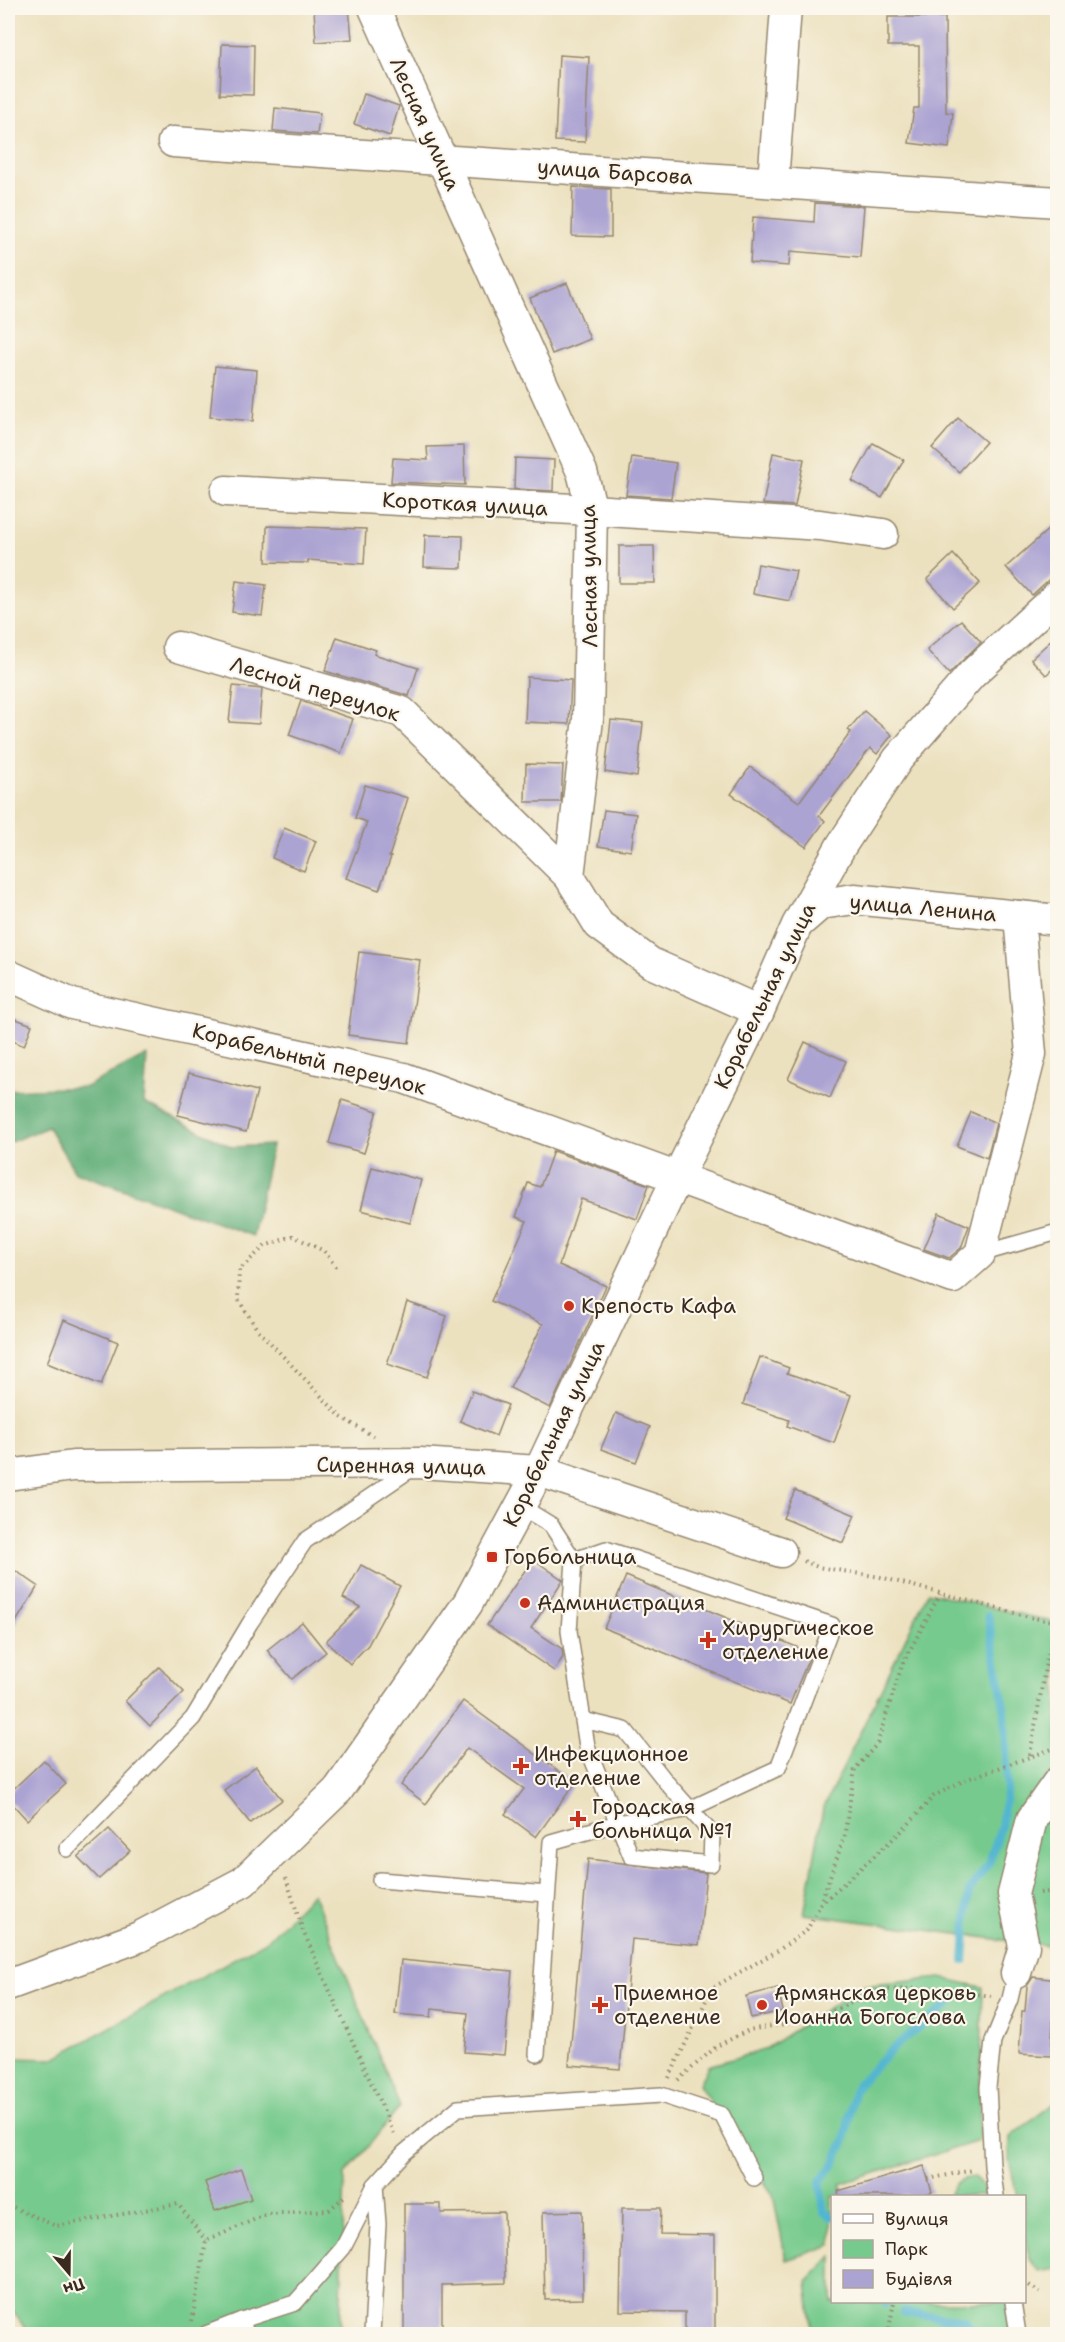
<svg xmlns="http://www.w3.org/2000/svg" width="1065" height="2342" viewBox="0 0 1065 2342" font-family="'Shantell Sans',sans-serif">
	<style>
		.green { fill: #77ca8d; stroke: #597a56; stroke-width: 1.5 }
		.forest { fill: #61ae78; stroke: #4e6c4b; stroke-width: 1.5 }
		.lines { fill: none; stroke-linecap: round; stroke-linejoin: round }
		.stream { stroke: #52b6d0; stroke-width: 8 }
		.building { fill: #aba3d2 }
		.lane-casing { stroke: #94866e; stroke-width: 18 }
		.street-casing { stroke: #94866e; stroke-width: 33 }
		.path { stroke: #94866e; stroke-width: 4; stroke-dasharray: 1.5 4.5; stroke-linecap: butt }
		.lane { stroke: #fff; stroke-width: 15 }
		.street { stroke: #fff; stroke-width: 30 }
		.poi-dot { fill: #c8321e; stroke: #fbf7ec; stroke-width: 2 }
		.labels { text-anchor: middle; dominant-baseline: central; stroke-width: 4.5; stroke-linejoin: round; paint-order: stroke }
		.street-label { font-size: 21px; fill: #3b2a1e; stroke: #fbf7ec }
		.poi-label { font-size: 21px; fill: #3b2a1e; stroke: #fbf7ec; text-anchor: start }
	</style>
	<rect width="100%" height="100%" fill="#fbf7ec"/>
	<filter id="ink" filterUnits="userSpaceOnUse"><feTurbulence type="fractalNoise" baseFrequency=".0167" numOctaves="2"/><feDisplacementMap in="SourceGraphic" scale="12" xChannelSelector="R" yChannelSelector="G"/><feConvolveMatrix kernelMatrix="1 2 1 2 8 2 1 2 1" color-interpolation-filters="sRGB"/></filter>
	<filter id="wash" filterUnits="userSpaceOnUse"><feTurbulence type="fractalNoise" baseFrequency=".008" numOctaves="4" result="noise"/><feDisplacementMap in="SourceGraphic" scale="24" xChannelSelector="R" yChannelSelector="G"/><feGaussianBlur stdDeviation="1.35" result="paint"/><feColorMatrix in="noise" values="0 0 0 0 0 0 0 0 0 0 0 0 0 0 0 0 0 1.4 0 .05"/><feComposite in="paint" operator="in"/></filter>
	<g filter="url(#wash)">
		<rect width="100%" height="100%" fill="#ece1bf"/>
		<!-- green -->
		<g class="green">
			<path d="M928 1592 1057 1623V1947L804 1914 823 1809Z"/>
			<path d="M313 1893 400 2107 345 2175 340 2334H29L8 2304V2061L10 2058 53 2059 268 1940Z"/>
			<path d="M941 1978 983 1987 979 2141 840 2184 843 2196H832V2245L786 2260 773 2195 699 2085 708 2066 764 2050 862 1986Z"/>
			<path d="M1057 2101V2269L1039 2272C1021 2252 1024 2222 1024 2196H1017L1009 2160 1010 2137Z"/>
			<path d="M974 2177 983 2186 985 2196H949C954 2182 959 2179 974 2177Z"/>
			<path d="M832 2256V2302H1011L1017 2334H813L807 2282Z"/>
		</g>
		<!-- forest -->
		<path class="forest" d="M147 1055 144 1103 232 1147 272 1145 253 1236 75 1172 48 1127 8 1143V1090L86 1087Z"/>
		<g class="lines">
			<!-- stream -->
			<g class="stream">
				<path d="M964 1961 969 1891 989 1863 1001 1826 1007 1788 1005 1712 988 1615"/>
				<path d="M832 2217 824 2212 820 2181 834 2164 845 2140 854 2092 859 2083 890 2051 951 2002"/>
				<path d="M885 2302 886 2303"/>
				<path d="M903 2312 965 2320 976 2334"/>
			</g>
		</g>
		<g id="blocks">
			<!-- building -->
			<g class="building">
				<path d="M349 8 352 39 316 42 314 9Z"/>
				<path d="M888 17H945L946 112 953 113 949 148 909 143 914 108H919V46H888Z"/>
				<path d="M222 44 254 45 253 95 220 94Z"/>
				<path d="M559 55 589 57 585 142 555 141Z"/>
				<path d="M364 94 399 106 390 136 354 124Z"/>
				<path d="M275 108 320 113 317 134 273 131Z"/>
				<path d="M573 187 611 189V237L572 236Z"/>
				<path d="M815 203 864 206 860 257 790 251 789 266 750 263 753 217 814 222Z"/>
				<path d="M567 283 590 339 552 354 530 298Z"/>
				<path d="M215 366 257 370 253 421 210 417Z"/>
				<path d="M958 418 986 442 959 472 932 448Z"/>
				<path d="M873 443 904 460 882 498 852 481Z"/>
				<path d="M464 446 465 485 391 482 393 458 428 460 427 447Z"/>
				<path d="M773 453 804 459 795 506 763 504Z"/>
				<path d="M632 457 676 463 671 498 626 495Z"/>
				<path d="M515 458 554 460 553 491 514 489Z"/>
				<path d="M1058 521V571L1032 595 1006 567Z"/>
				<path d="M267 526 366 529 364 564 308 560V563L266 562Z"/>
				<path d="M425 535 463 536 462 568 424 567Z"/>
				<path d="M619 546H654L655 583H619Z"/>
				<path d="M953 554 980 583 953 608 927 579Z"/>
				<path d="M758 564 796 571 790 601 753 594Z"/>
				<path d="M236 581 266 585 262 616 232 612Z"/>
				<path d="M961 620 981 642 949 674 927 650Z"/>
				<path d="M1058 634V664L1046 675 1031 659Z"/>
				<path d="M337 637 376 650 374 654 418 668 409 696 325 671Z"/>
				<path d="M527 677 571 680 569 724 525 722Z"/>
				<path d="M233 686 262 689 259 724 229 722Z"/>
				<path d="M301 701 353 719 341 753 289 735Z"/>
				<path d="M864 711 892 735 877 754 870 748 819 816 825 821 806 847 731 794 750 767 799 802 851 732 848 730Z"/>
				<path d="M611 720 643 723 637 777 605 772Z"/>
				<path d="M526 764 563 765 561 802H525Z"/>
				<path d="M365 785 408 798 389 857H391L379 890 346 878 367 822 355 818Z"/>
				<path d="M604 810 636 814 631 851 598 846Z"/>
				<path d="M284 828 316 841 304 871 272 858Z"/>
				<path d="M359 952 420 960 409 1043 348 1035Z"/>
				<path d="M8 1016 32 1025 24 1046 8 1039Z"/>
				<path d="M805 1042 846 1061 830 1098 788 1079Z"/>
				<path d="M189 1073 257 1091 246 1132 178 1115Z"/>
				<path d="M342 1100 377 1111 364 1153 329 1143Z"/>
				<path d="M971 1112 996 1123 987 1158 957 1146Z"/>
				<path d="M553 1151 649 1185 637 1219 581 1199 559 1265 606 1286 550 1408 510 1388 543 1324 491 1301 527 1221 516 1217 528 1183 540 1187Z"/>
				<path d="M372 1167 421 1180 410 1223 361 1210Z"/>
				<path d="M939 1213 969 1226 961 1248 949 1258 924 1249Z"/>
				<path d="M407 1302 447 1316 427 1377 387 1364Z"/>
				<path d="M64 1320 118 1342 101 1385 47 1363Z"/>
				<path d="M760 1357 789 1368 787 1373 851 1395 834 1443 787 1426 789 1420 743 1404Z"/>
				<path d="M472 1391 508 1405 496 1436 460 1421Z"/>
				<path d="M616 1413 650 1427 636 1462 601 1449Z"/>
				<path d="M795 1490 855 1515 843 1543 783 1518Z"/>
				<path d="M533 1559 563 1580 531 1628 562 1649 563 1657 554 1671 487 1625Z"/>
				<path d="M361 1565 400 1586 368 1645 350 1664 326 1641 360 1607 343 1598Z"/>
				<path d="M16 1571 38 1586 8 1635V1584Z"/>
				<path d="M626 1576 811 1653 790 1704 604 1628Z"/>
				<path d="M302 1622 326 1652 292 1679 267 1650Z"/>
				<path d="M159 1667 184 1692 150 1726 125 1701Z"/>
				<path d="M463 1701 575 1783 536 1837 505 1814 524 1789 467 1748 426 1804 401 1785Z"/>
				<path d="M44 1760 66 1784 27 1820 8 1799V1794Z"/>
				<path d="M256 1766 282 1800 250 1823 224 1790Z"/>
				<path d="M109 1829 130 1851 99 1879 78 1857Z"/>
				<path d="M588 1859 706 1873 699 1945 632 1939 620 2069 569 2065Z"/>
				<path d="M401 1960 512 1971 504 2055 464 2052 468 2013 432 2009 431 2017 395 2014Z"/>
				<path d="M1033 1977 1058 1980V2005L1054 2004 1051 2056 1019 2054 1022 2011H1025L1027 1986Z"/>
				<path d="M778 1988 783 2011 751 2018 746 1996Z"/>
				<path d="M924 2166 932 2192 917 2196H839L838 2191Z"/>
				<path d="M241 2169 251 2199 215 2211 205 2182Z"/>
				<path d="M404 2204H441V2213L504 2212 506 2283 442 2285V2334H404Z"/>
				<path d="M622 2208H661L660 2234 715 2235V2334H685V2312L620 2311Z"/>
				<path d="M582 2211 583 2299 545 2300 543 2212Z"/>
			</g>
		</g>
	</g>
	<g filter="url(#ink)">
		<use href="#blocks" fill-opacity="0" stroke="#94866e" stroke-width="1.5"/>
		<g class="lines">
			<defs>
				<g id="lane">
					<path d="M980 1254 1058 1232"/>
					<path d="M520 1506 551 1525 574 1560 569 1631 587 1746 631 1856 711 1864 712 1834 667 1783 625 1730 583 1720"/>
					<path d="M67 1849 193 1718 250 1623 305 1541 414 1467"/>
					<path d="M380 1880 547 1894"/>
					<path d="M537 2054 551 1842 618 1823 690 1809 778 1768 832 1625 606 1549 574 1560"/>
					<path d="M996 2196 992 2166 988 2087 993 2041 1010 1999 1016 1973"/>
					<path d="M1013 2302 1018 2334"/>
					<path d="M242 2320 295 2303 343 2248 375 2185 404 2153 458 2108 661 2095 722 2115 754 2178"/>
					<path d="M206 2334 242 2320 246 2334"/>
					<path d="M372 2334 378 2224 375 2185"/>
				</g>
				<g id="street">
					<path d="M374 8 582 472 592 510 588 719 569 876 599 925 651 963 759 1011"/>
					<path d="M173 142 1058 202"/>
					<path d="M773 182 786 8"/>
					<path d="M226 491 592 510 820 525 883 534"/>
					<path d="M178 647 402 712 569 876"/>
					<path d="M799 923 821 904 854 899 1058 920"/>
					<path d="M8 975 72 1004 404 1078 953 1278 980 1254 1031 1054 1019 916"/>
					<path d="M8 1475 73 1466 420 1463 539 1471 781 1552"/>
					<path d="M1016 1973 1024 1946 1013 1894 1032 1819 1058 1782"/>
					<path d="M8 1985 139 1937 243 1882 338 1790 468 1603 539 1471 677 1178 759 1011 797 925 841 846 898 759 972 674 1058 595"/>
				</g>
			</defs>
			<!-- lane casing -->
			<use href="#lane" class="lane-casing"/>
			<!-- street casing -->
			<use href="#street" class="street-casing"/>
			<!-- path -->
			<g class="path">
				<path d="M336 1267 324 1251 293 1236 265 1246 239 1270 238 1299 257 1329 341 1417 373 1436"/>
				<path d="M804 1561 818 1567 880 1577 1033 1618 1058 1622"/>
				<path d="M1030 1755 1048 1651 1058 1632"/>
				<path d="M286 1878 303 1931 395 2136"/>
				<path d="M1040 1893 1058 1891"/>
				<path d="M820 1904 844 1838 855 1769 877 1744 902 1665 940 1594"/>
				<path d="M669 2078 712 1988 779 1950 807 1930 820 1905 905 1828 934 1796 967 1779 1058 1747"/>
				<path d="M678 2080 717 2046 749 2030 814 2019 881 1990 935 1988 991 1996"/>
				<path d="M928 2179 973 2170"/>
				<path d="M8 2205 56 2226 178 2204 206 2241"/>
				<path d="M1024 2282 1044 2295"/>
				<path d="M192 2321 206 2241 267 2214 329 2210 347 2194"/>
				<path d="M888 2334 894 2302"/>
			</g>
			<!-- lane -->
			<use href="#lane" class="lane"/>
			<!-- street -->
			<use href="#street" class="street"/>
		</g>
	</g>
	<!-- markers -->
	<g class="poi-dot">
		<circle cx="569" cy="1306" r="6"/>
		<rect x="486" y="1551" width="12" height="12" rx="3"/>
		<circle cx="525" cy="1603" r="6"/>
		<path d="M705 1631h6v6h6v6h-6v6h-6v-6h-6v-6h6z"/>
		<path d="M518 1757h6v6h6v6h-6v6h-6v-6h-6v-6h6z"/>
		<path d="M575 1810h6v6h6v6h-6v6h-6v-6h-6v-6h6z"/>
		<path d="M597 1996h6v6h6v6h-6v6h-6v-6h-6v-6h6z"/>
		<circle cx="762" cy="2005" r="6"/>
	</g>
	<g class="labels">
		<!-- street labels -->
		<g class="street-label">
			<text transform="translate(425 124) rotate(66)">Лесная улица</text>
			<text transform="translate(615 172) rotate(4)">улица Барсова</text>
			<text transform="translate(465 504) rotate(3)">Короткая улица</text>
			<text transform="translate(589 576) rotate(-91)">Лесная улица</text>
			<text transform="translate(315 689) rotate(17)">Лесной переулок</text>
			<text transform="translate(923 908) rotate(5)">улица Ленина</text>
			<text transform="translate(765 996) rotate(-64)">Корабельная улица</text>
			<text transform="translate(309 1059) rotate(14)">Корабельный переулок</text>
			<text transform="translate(554 1434) rotate(-64)">Корабельная улица</text>
			<text transform="translate(401 1466) rotate(1)">Сиренная улица</text>
		</g>
		<!-- poi labels -->
		<g class="poi-label">
			<text x="581" y="1306">Крепость Кафа</text>
			<text x="504" y="1557">Горбольница</text>
			<text x="537" y="1603">Администрация</text>
			<text x="722" y="1628">Хирургическое<tspan x="722" dy="24">отделение</tspan></text>
			<text x="534" y="1754">Инфекционное<tspan x="534" dy="24">отделение</tspan></text>
			<text x="592" y="1807">Городская<tspan x="592" dy="24">больница №1</tspan></text>
			<text x="614" y="1993">Приемное<tspan x="614" dy="24">отделение</tspan></text>
			<text x="774" y="1993">Армянская церковь<tspan x="774" dy="24">Иоанна Богослова</tspan></text>
		</g>
	</g>
	<!-- margin -->
	<rect width="1065" height="2342" fill="none" stroke="#fbf7ec" stroke-width="30"/>
	<!-- legend -->
	<rect x="831" y="2195" width="195" height="108" fill="#fbf7ec" stroke="#aea59a" stroke-width="1.5"/>
	<rect x="843" y="2214" width="30" height="9" fill="#ffffff" stroke="#aea59a" stroke-width="1.5"/>
	<text x="885" y="2225" font-size="18" fill="#3b2a1e">Вулиця</text>
	<rect x="843" y="2240" width="30" height="18" fill="#77ca8d" stroke="#aea59a" stroke-width="1.5"/>
	<text x="885" y="2255" font-size="18" fill="#3b2a1e">Парк</text>
	<rect x="843" y="2270" width="30" height="18" fill="#aba3d2" stroke="#aea59a" stroke-width="1.5"/>
	<text x="885" y="2285" font-size="18" fill="#3b2a1e">Будівля</text>
	<!-- north arrow -->
	<g transform="translate(69 2273) rotate(160)" stroke="#fbf7ec" stroke-width="4.5" paint-order="stroke">
	<path d="M0-4.5L10 22L0 15L-10 22Z" fill="#3b2a1e"/>
	<text y="-9" font-size="16" font-weight="bold" text-anchor="middle" fill="#3b2a1e">Пн</text>
	</g>
</svg>
